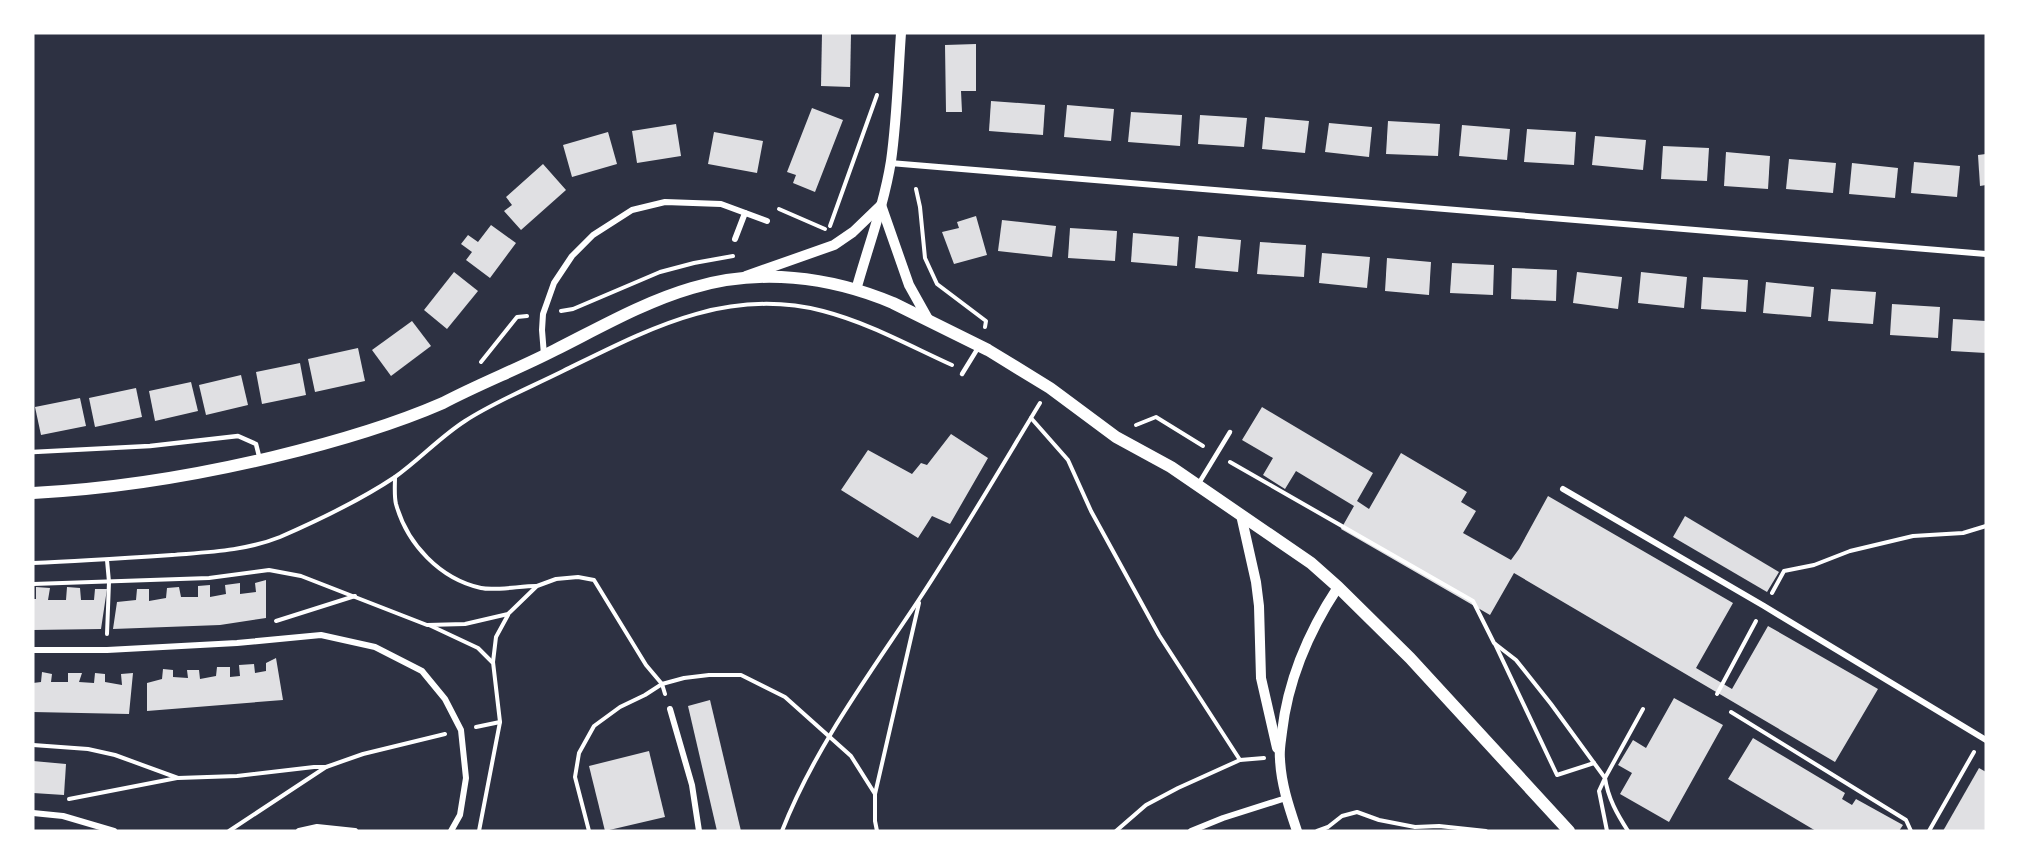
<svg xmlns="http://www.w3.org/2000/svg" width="2019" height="864" viewBox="0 0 2019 864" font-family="'Golos Text',sans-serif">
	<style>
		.building { fill: #e0e0e3 }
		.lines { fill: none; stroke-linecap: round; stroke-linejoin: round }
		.path { stroke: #fff; stroke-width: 4 }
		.service { stroke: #fff; stroke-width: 4.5 }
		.minor { stroke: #fff; stroke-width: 6 }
		.tertiary { stroke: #fff; stroke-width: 10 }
		.secondary { stroke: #fff; stroke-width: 12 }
	</style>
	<rect width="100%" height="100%" fill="#2d3142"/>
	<!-- building -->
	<g class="building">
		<path d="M822 33H851L850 87 821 86Z"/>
		<path d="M976 44V91H961L962 112H946L945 45Z"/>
		<path d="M991 101 1045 105 1043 135 989 131Z"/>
		<path d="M1067 105 1114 109 1111 141 1064 137Z"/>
		<path d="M812 108 843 120 815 192 793 183 796 175 787 172Z"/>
		<path d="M1131 112 1182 115 1180 146 1128 142Z"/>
		<path d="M1200 115 1247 118 1244 147 1198 144Z"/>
		<path d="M1265 117 1309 121 1305 153 1262 149Z"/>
		<path d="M1388 121 1440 124 1438 156 1386 154Z"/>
		<path d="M1329 123 1372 127 1369 157 1325 152Z"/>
		<path d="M676 124 681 156 637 163 632 131Z"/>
		<path d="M1462 125 1510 129 1507 160 1459 156Z"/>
		<path d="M1527 129 1576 132 1574 165 1524 162Z"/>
		<path d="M608 132 617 164 572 177 563 145Z"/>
		<path d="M714 132 763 141 757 173 708 164Z"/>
		<path d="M1595 136 1646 140 1643 170 1592 165Z"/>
		<path d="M1663 146 1709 148 1707 181 1661 179Z"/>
		<path d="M1726 152 1770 156 1768 189 1724 186Z"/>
		<path d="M1986 154V185L1980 186 1978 155Z"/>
		<path d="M1789 159 1836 163 1833 193 1786 189Z"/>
		<path d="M1914 162 1960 166 1957 197 1911 193Z"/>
		<path d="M1852 163 1898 168 1895 198 1849 194Z"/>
		<path d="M543 164 566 190 521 230 504 211 512 205 506 197Z"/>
		<path d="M976 216 987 255 954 264 942 232 959 228 957 222Z"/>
		<path d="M1002 220 1056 226 1052 257 998 251Z"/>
		<path d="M491 225 516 243 490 278 466 260 472 252 461 244 468 235 478 242Z"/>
		<path d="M1070 228 1117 231 1115 261 1068 258Z"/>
		<path d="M1133 233 1179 237 1177 266 1131 262Z"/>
		<path d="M1198 236 1241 240 1238 272 1195 268Z"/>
		<path d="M1260 242 1306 245 1304 277 1257 274Z"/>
		<path d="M1322 253 1370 257 1367 288 1319 283Z"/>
		<path d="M1387 258 1431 262 1429 295 1385 291Z"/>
		<path d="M1452 263 1494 265 1493 295 1450 293Z"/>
		<path d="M1512 268 1557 270 1556 301 1511 299Z"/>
		<path d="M454 272 478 291 447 329 424 310Z"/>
		<path d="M1577 272 1622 277 1618 309 1573 303Z"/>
		<path d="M1641 272 1687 277 1684 308 1638 303Z"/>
		<path d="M1703 277 1748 280 1746 312 1701 309Z"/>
		<path d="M1766 282 1814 287 1811 317 1763 313Z"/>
		<path d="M1831 289 1876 292 1873 324 1828 321Z"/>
		<path d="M1892 304 1940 307 1938 338 1890 335Z"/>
		<path d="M1953 319 1986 321V353L1951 351Z"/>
		<path d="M412 321 431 346 391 376 372 350Z"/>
		<path d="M358 348 365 381 315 392 308 359Z"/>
		<path d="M300 363 306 395 262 404 256 372Z"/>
		<path d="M241 375 248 405 206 415 199 385Z"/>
		<path d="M191 382 198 411 155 421 149 391Z"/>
		<path d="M136 388 142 417 95 427 89 398Z"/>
		<path d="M80 398 86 426 41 435 35 407Z"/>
		<path d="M1262 407 1373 473 1357 501 1369 509 1401 453 1467 492 1461 502 1476 511 1463 533 1511 560 1519 549 1548 496 1733 603 1696 668 1732 689 1768 626 1878 689 1835 762 1514 573 1490 615 1341 529 1354 506 1296 471 1285 489 1263 475 1273 458 1242 440Z"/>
		<path d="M951 434 988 458 950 524 932 516 918 538 841 490 868 450 912 474 921 463 927 465Z"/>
		<path d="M1685 516 1779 572 1767 592 1673 537Z"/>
		<path d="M266 580V618L220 625 113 629 117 602 136 600 137 589H149V601L166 598 167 588 179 587 181 597H198V586L210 585V597L226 594 225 585 240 583V594L256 592 255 583Z"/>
		<path d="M36 587 50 588 48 600H66L67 587 80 588 81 600H94L95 589H107L101 629 33 630V599H36Z"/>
		<path d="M276 658 283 700 147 711V683L162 679 163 669 173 670V677L188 678 187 670H199L200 679 216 676 217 667H230V677L240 676 239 665 254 664 255 673 266 671V663Z"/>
		<path d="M42 672 52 674 51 682H68V673H82L79 682 94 683 95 673 105 674V682L122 685 121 674 133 673 129 714 33 712V683L41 682Z"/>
		<path d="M1674 698 1723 725 1669 822 1620 794 1632 773 1618 765 1633 740 1646 748Z"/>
		<path d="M710 700 741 831H717L688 706Z"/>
		<path d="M1753 738 1845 793 1842 799 1852 805 1856 799 1903 825 1899 831H1816L1728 779Z"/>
		<path d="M649 751 665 817 605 831 589 766Z"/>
		<path d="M33 761 66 764 64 795 33 793Z"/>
		<path d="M1979 768 1986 772V831H1943Z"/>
	</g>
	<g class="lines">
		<!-- path -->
		<g class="path">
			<path d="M916 189 920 207 925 258 937 284 986 321 985 327"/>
			<path d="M779 209 825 229"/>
			<path d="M830 226 877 95"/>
			<path d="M561 311 573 309 660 272 694 263 733 256"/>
			<path d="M481 362 517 317 527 316"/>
			<path d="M1031 418 1068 460 1091 511 1159 635 1240 760"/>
			<path d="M1136 425 1156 417 1203 446"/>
			<path d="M1230 462 1473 601 1494 643 1516 660 1551 704 1605 778 1599 791 1607 831"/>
			<path d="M395 477C395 485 394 496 396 504 407 544 440 579 481 588 494 591 521 586 536 586"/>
			<path d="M33 563C80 561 126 558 172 555 209 552 245 551 280 537 319 520 359 501 395 477 419 460 440 437 465 421 494 402 531 387 563 371 647 330 726 286 823 311 869 323 910 346 952 365"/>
			<path d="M33 584 209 578 269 570 301 576 427 625 465 624 508 614 537 586 556 579 578 577 594 580 646 665 662 684 665 694"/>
			<path d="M1772 593 1784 571 1814 565 1850 551 1913 536 1963 533 1986 526"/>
			<path d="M276 621 355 596"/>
			<path d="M429 625 478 648 492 662"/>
			<path d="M107 634 109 582 107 560"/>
			<path d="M1495 644 1557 775 1594 763"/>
			<path d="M1717 694 1756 621"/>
			<path d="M1731 712 1906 820 1911 831"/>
			<path d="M476 727 500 722"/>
			<path d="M33 745 88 749 115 755 178 778 237 776 314 767H326L363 754 445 734"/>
			<path d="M69 799 177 778"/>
			<path d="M229 831 326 767"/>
			<path d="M479 831 500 722 493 662 496 637 508 615"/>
			<path d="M589 831 575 777 579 753 594 726 620 707 645 695 662 684 684 678 709 675H741L785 697 851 756 875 794"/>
			<path d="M782 831C815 747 869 675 918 601 961 536 1000 469 1040 403"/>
			<path d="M877 831 875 821V794L919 603"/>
			<path d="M1116 831 1146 805 1178 788 1240 760 1264 758"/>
			<path d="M1317 831 1328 827 1342 816 1357 812 1379 820 1415 827 1439 826 1486 831"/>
			<path d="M1628 831C1617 814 1608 798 1605 778L1643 709"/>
			<path d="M1929 831 1974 752"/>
		</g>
		<!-- service -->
		<g class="service">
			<path d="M962 374 978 348"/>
			<path d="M33 452 150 446 238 436 256 444 260 460"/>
			<path d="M1199 483 1230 432"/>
		</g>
		<!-- minor -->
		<g class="minor">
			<path d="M890 163 1986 254"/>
			<path d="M735 239 745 213"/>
			<path d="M544 355 542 330 543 314 554 283 572 256 593 235 632 210 665 202 721 204 767 221"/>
			<path d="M1563 489 1764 606 1986 740"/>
			<path d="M33 650H107L237 643 321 635 375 647 422 671 445 699 461 730 466 778 460 815 451 831"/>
			<path d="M670 709 692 785 699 831"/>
			<path d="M33 813 63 816 114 831"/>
			<path d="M299 831 317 827 355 831"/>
			<path d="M1191 831 1223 818 1286 798"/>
		</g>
		<!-- tertiary -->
		<g class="tertiary">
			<path d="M881 205 909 285 928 319"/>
			<path d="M746 276 834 245 853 232 879 207"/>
			<path d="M856 290C868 247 884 205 891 161 897 119 898 76 901 33"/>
			<path d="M1241 515 1256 582 1259 606 1261 678 1277 748"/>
			<path d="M1297 831C1289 807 1281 784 1280 759 1279 750 1281 741 1282 732 1288 679 1309 631 1338 587"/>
		</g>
		<!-- secondary -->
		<path class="secondary" d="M33 493C115 489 193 476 273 457 331 443 388 427 443 403 479 384 518 369 555 350 599 328 644 302 692 288 759 268 829 276 893 303L988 350 1050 388 1116 437 1171 467 1311 563 1338 587 1410 658 1569 831"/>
	</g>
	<!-- border -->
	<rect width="2019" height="864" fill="none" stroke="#ffffff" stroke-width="69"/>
</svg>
